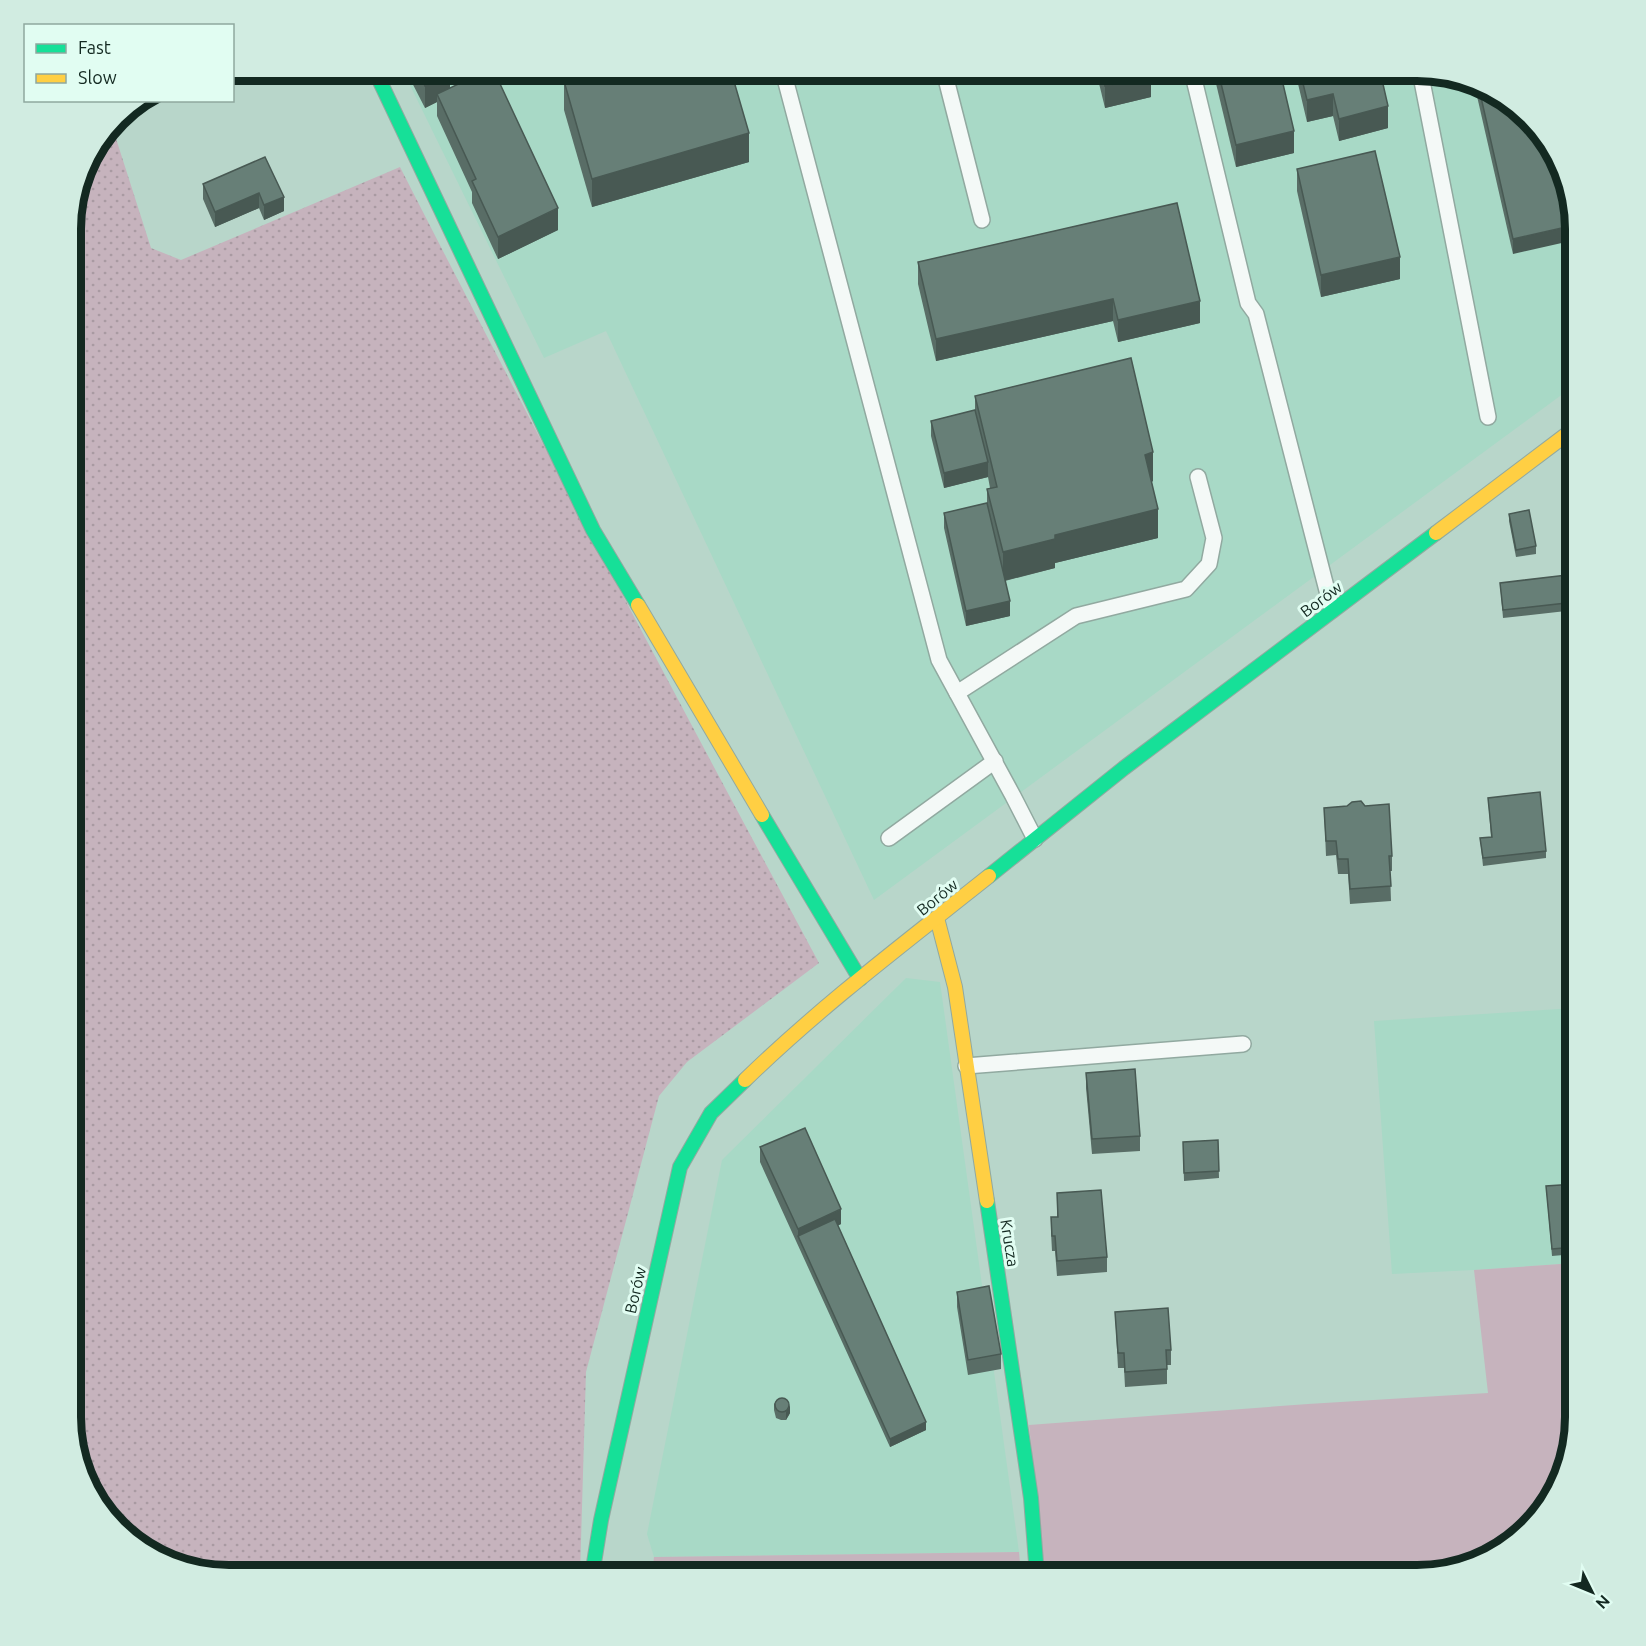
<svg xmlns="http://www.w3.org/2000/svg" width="1646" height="1646" viewBox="0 0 1646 1646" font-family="Ubuntu,sans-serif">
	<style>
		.built { fill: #a8d9c6 }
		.green { fill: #c6b3bd }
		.park { fill: url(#park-dots) }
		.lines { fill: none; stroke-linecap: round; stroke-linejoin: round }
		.lane-casing { stroke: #91a9a0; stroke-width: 18 }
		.fast-casing { stroke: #91a9a0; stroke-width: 16 }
		.slow-casing { stroke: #91a9a0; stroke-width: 16 }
		.lane { stroke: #f4f9f7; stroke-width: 15 }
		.fast { stroke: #16e098; stroke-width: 14 }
		.slow { stroke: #ffcf43; stroke-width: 14 }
		.wall { fill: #596d66 }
		.shaded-wall { fill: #485953 }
		.building { fill: #677f77; stroke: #485953; stroke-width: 1.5 }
		.labels { text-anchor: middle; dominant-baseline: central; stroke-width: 6; stroke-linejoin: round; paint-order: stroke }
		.street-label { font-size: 16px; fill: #132921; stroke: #e1fdf2 }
		.rim { fill: none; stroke: #132921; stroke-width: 8 }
	</style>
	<defs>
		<pattern id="park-dots" width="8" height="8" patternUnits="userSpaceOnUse" patternTransform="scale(1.5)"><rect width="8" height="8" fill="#c6b3bd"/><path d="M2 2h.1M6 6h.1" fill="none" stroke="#a99aa2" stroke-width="1.8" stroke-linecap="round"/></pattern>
	</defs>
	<rect width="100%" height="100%" fill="#b8d6ca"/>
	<!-- built -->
	<g class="built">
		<path d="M403 71H1427L1487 87 1536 124 1575 229V385L874 900 606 331 544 358Z"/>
		<path d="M906 978 940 982 1019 1552 654 1557 647 1534 722 1160Z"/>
		<path d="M1575 1008V1263L1474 1270 1392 1274 1374 1021Z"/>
	</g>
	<!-- green -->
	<g class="green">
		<path d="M1575 1263V1417L1563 1478 1522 1536 1477 1564 1417 1575H1045L1029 1425 1308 1404 1488 1393 1474 1270Z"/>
		<path d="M1019 1552 1021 1575H652L654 1557Z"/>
	</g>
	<!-- park -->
	<path class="park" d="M112 126 151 248 181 260 400 167C536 434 677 699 819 963L687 1062 659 1096 586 1372 580 1575H229L168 1563 110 1522 82 1477 71 1417V219L87 159Z"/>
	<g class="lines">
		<defs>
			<g id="lane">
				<path d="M783 71 939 660 1013 796 1035 839"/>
				<path d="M944 71 982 220"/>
				<path d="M1192 71 1248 303 1256 314 1332 610"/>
				<path d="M1420 71 1488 417"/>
				<path d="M957 693 1076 616 1186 589 1209 564 1214 538 1198 477"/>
				<path d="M889 838 995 761"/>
				<path d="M966 1066 1243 1044"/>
			</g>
			<g id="fast">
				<path d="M375 71 593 530 638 605"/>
				<path d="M762 815 860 979"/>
				<path d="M989 876 1124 768 1436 533"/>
				<path d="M987 1201 1031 1498 1037 1575"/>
				<path d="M592 1575 601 1520 680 1167 711 1113 745 1080"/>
			</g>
			<g id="slow">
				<path d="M1436 533 1575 428"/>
				<path d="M638 605 762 815"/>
				<path d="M937 918 955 987 987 1201"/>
				<path d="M745 1080C821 1006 906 942 989 876"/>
			</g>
		</defs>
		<!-- lane casing -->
		<use href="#lane" class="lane-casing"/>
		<!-- fast casing -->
		<use href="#fast" class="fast-casing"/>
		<!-- slow casing -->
		<use href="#slow" class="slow-casing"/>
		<!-- lane -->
		<use href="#lane" class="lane"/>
		<!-- fast -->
		<use href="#fast" class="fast"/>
		<!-- slow -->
		<use href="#slow" class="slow"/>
	</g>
	<!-- wall -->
	<g class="wall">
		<path d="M261 71H294L267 84Z"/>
		<path d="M406 71H448L450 88 558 230 498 259 472 203V192L437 116V102L425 108Z"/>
		<path d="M1096 71H1150L1151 97 1105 108Z"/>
		<path d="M1213 71H1260L1294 153 1236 167Z"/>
		<path d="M1295 71H1380L1388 128 1339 141 1333 116 1307 122Z"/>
		<path d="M564 81 749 162 592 207 564 110Z"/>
		<path d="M1474 83 1487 87 1536 124 1513 254Z"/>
		<path d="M265 157 284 211 264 220 259 208 215 227 203 199V184Z"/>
		<path d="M1297 169 1400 279 1321 297 1297 191Z"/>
		<path d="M1177 203 1200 323 1118 342 1113 321 936 361 918 284V262Z"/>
		<path d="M975 396 1153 481 1152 482 1158 538 1055 563V568L1005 581 1010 616 966 626 944 528V513L987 503V489L990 488 988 477 944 488 931 436V421L975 410Z"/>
		<path d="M1509 514 1536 546V554L1516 557 1509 521Z"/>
		<path d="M1575 578V610L1503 618 1500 583Z"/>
		<path d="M1575 671V725H1574L1571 679Z"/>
		<path d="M1488 798 1546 851V858L1483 866 1480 838 1491 837Z"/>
		<path d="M1324 808 1392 856V871H1390L1391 901 1350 904 1348 874H1338L1336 855 1326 856Z"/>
		<path d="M1086 1073 1140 1136V1151L1092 1154 1086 1088Z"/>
		<path d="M1218 1140 1219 1178 1184 1181 1183 1149Z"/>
		<path d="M760 1147 841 1224 837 1226 926 1430 890 1447 760 1162Z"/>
		<path d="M1575 1184V1254L1552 1256 1546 1186Z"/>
		<path d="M1057 1193 1107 1257V1272L1057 1276 1055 1251H1052L1051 1232V1217H1057Z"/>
		<path d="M957 1292 1001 1354V1369L968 1375 957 1307Z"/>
		<path d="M1115 1312 1171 1350V1365H1167V1384L1125 1387 1124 1368H1118Z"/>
		<path d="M774 1403 790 1413 786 1420H781L776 1418 774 1410Z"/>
	</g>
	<!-- shaded-wall -->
	<g class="shaded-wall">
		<path d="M267 71H294L267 84Z"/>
		<path d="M450 73V96L437 94V102L425 108V86Z"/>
		<path d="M1151 75V97L1105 108V86Z"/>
		<path d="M1333 94V116L1307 122V100Z"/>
		<path d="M1388 106V128L1339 141V119Z"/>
		<path d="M1294 131V153L1236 167V145Z"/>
		<path d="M749 133V162L592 207V179Z"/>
		<path d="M259 193V208L215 227V212Z"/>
		<path d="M284 197V211L264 220V205Z"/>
		<path d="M558 208V230L498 259V237Z"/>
		<path d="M1575 225V240L1513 254V239Z"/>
		<path d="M1400 257V279L1321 297V275Z"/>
		<path d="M1113 299V321L936 361V339Z"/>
		<path d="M1200 301V323L1118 342V320Z"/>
		<path d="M1153 452V481L1145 483V455Z"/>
		<path d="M988 462V477L944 488V473Z"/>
		<path d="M1158 509V538L1055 563V568L1003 581V552L1055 535Z"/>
		<path d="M1010 601V616L966 626V611Z"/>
		<path d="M841 1209V1224L801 1243 798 1236V1229Z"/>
		<path d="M790 1405V1413L786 1420V1412Z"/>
		<path d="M926 1422V1430L890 1447V1439Z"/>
	</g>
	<!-- building -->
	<g class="building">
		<path d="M417 71H448L450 73 425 86Z"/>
		<path d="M486 71H494L558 208 498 237 472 181 476 179 437 94Z"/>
		<path d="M599 71H731L749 133 592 179 564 81Z"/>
		<path d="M1101 71H1150L1151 75 1105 86Z"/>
		<path d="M1218 71H1260V74L1274 71H1280L1294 131 1236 145Z"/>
		<path d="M1300 71H1380L1388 106 1339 119 1333 94 1307 100Z"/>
		<path d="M1478 84 1487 87 1536 124 1564 169 1575 225 1513 239Z"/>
		<path d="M1375 151 1400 257 1321 275 1297 169Z"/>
		<path d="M265 157 284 197 264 205 259 193 215 212 203 184Z"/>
		<path d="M1177 203 1200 301 1118 320 1113 299 936 339 918 262Z"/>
		<path d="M1131 358 1153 452 1145 455 1158 509 1055 535V539L1003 552 987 489 997 487 975 396Z"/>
		<path d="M975 410 988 462 944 473 931 421Z"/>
		<path d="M987 503 1010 601 966 611 944 513Z"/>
		<path d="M1529 510 1536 546 1516 550 1509 514Z"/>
		<path d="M1575 574V602L1503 610 1500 583Z"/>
		<path d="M1575 671V717H1574L1571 672Z"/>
		<path d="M1540 792 1546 851 1483 858 1480 838 1492 837 1488 798Z"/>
		<path d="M1361 801 1365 806 1389 804 1392 856H1389L1391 886 1350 889 1348 859H1338L1336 841H1326L1324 808 1347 806 1352 802Z"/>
		<path d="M1135 1069 1140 1136 1092 1139 1086 1073Z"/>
		<path d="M805 1128 841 1209 798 1229 760 1147Z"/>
		<path d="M1218 1140 1219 1171 1184 1173 1183 1142Z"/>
		<path d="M1575 1184V1247L1552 1249 1546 1186Z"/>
		<path d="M1101 1190 1107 1257 1057 1261 1055 1236H1052L1051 1217H1058L1057 1193Z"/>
		<path d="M835 1219 926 1422 890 1439 798 1236Z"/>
		<path d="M989 1286 1001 1354 968 1360 957 1292Z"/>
		<path d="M1168 1308 1171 1350H1166L1167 1369 1125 1372 1124 1353H1118L1115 1312Z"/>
		<circle cx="782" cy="1405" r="7"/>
	</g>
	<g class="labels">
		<!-- street labels -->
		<g class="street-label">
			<text transform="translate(1321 599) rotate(-37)">Borów</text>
			<text transform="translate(937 897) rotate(-39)">Borów</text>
			<text transform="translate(1010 1243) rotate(81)">Krucza</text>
			<text transform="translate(635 1290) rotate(-77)">Borów</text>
		</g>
	</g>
	<!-- crop -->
	<path d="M0 0H1646V1646H0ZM229 81H1417A148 148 0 0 1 1565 229V1417A148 148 0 0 1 1417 1565H229A148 148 0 0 1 81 1417V229A148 148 0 0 1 229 81Z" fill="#d1ece1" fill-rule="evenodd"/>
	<path class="rim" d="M229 81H1417A148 148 0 0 1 1565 229V1417A148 148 0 0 1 1417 1565H229A148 148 0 0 1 81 1417V229A148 148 0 0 1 229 81Z"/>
	<!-- legend -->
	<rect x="24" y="24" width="210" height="78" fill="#e1fdf2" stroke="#8fa89e" stroke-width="1.5"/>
	<rect x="36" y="44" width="30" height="9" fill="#16e098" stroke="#8fa89e" stroke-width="1.5"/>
	<text x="78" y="54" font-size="18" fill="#132921">Fast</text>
	<rect x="36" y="74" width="30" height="9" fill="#ffcf43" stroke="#8fa89e" stroke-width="1.5"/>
	<text x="78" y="84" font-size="18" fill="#132921">Slow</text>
	<!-- north arrow -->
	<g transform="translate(1592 1592) rotate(133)" stroke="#e1fdf2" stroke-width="4.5" paint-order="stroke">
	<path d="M0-4.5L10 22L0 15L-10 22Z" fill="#132921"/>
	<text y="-9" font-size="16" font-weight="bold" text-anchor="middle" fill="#132921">N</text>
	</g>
</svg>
